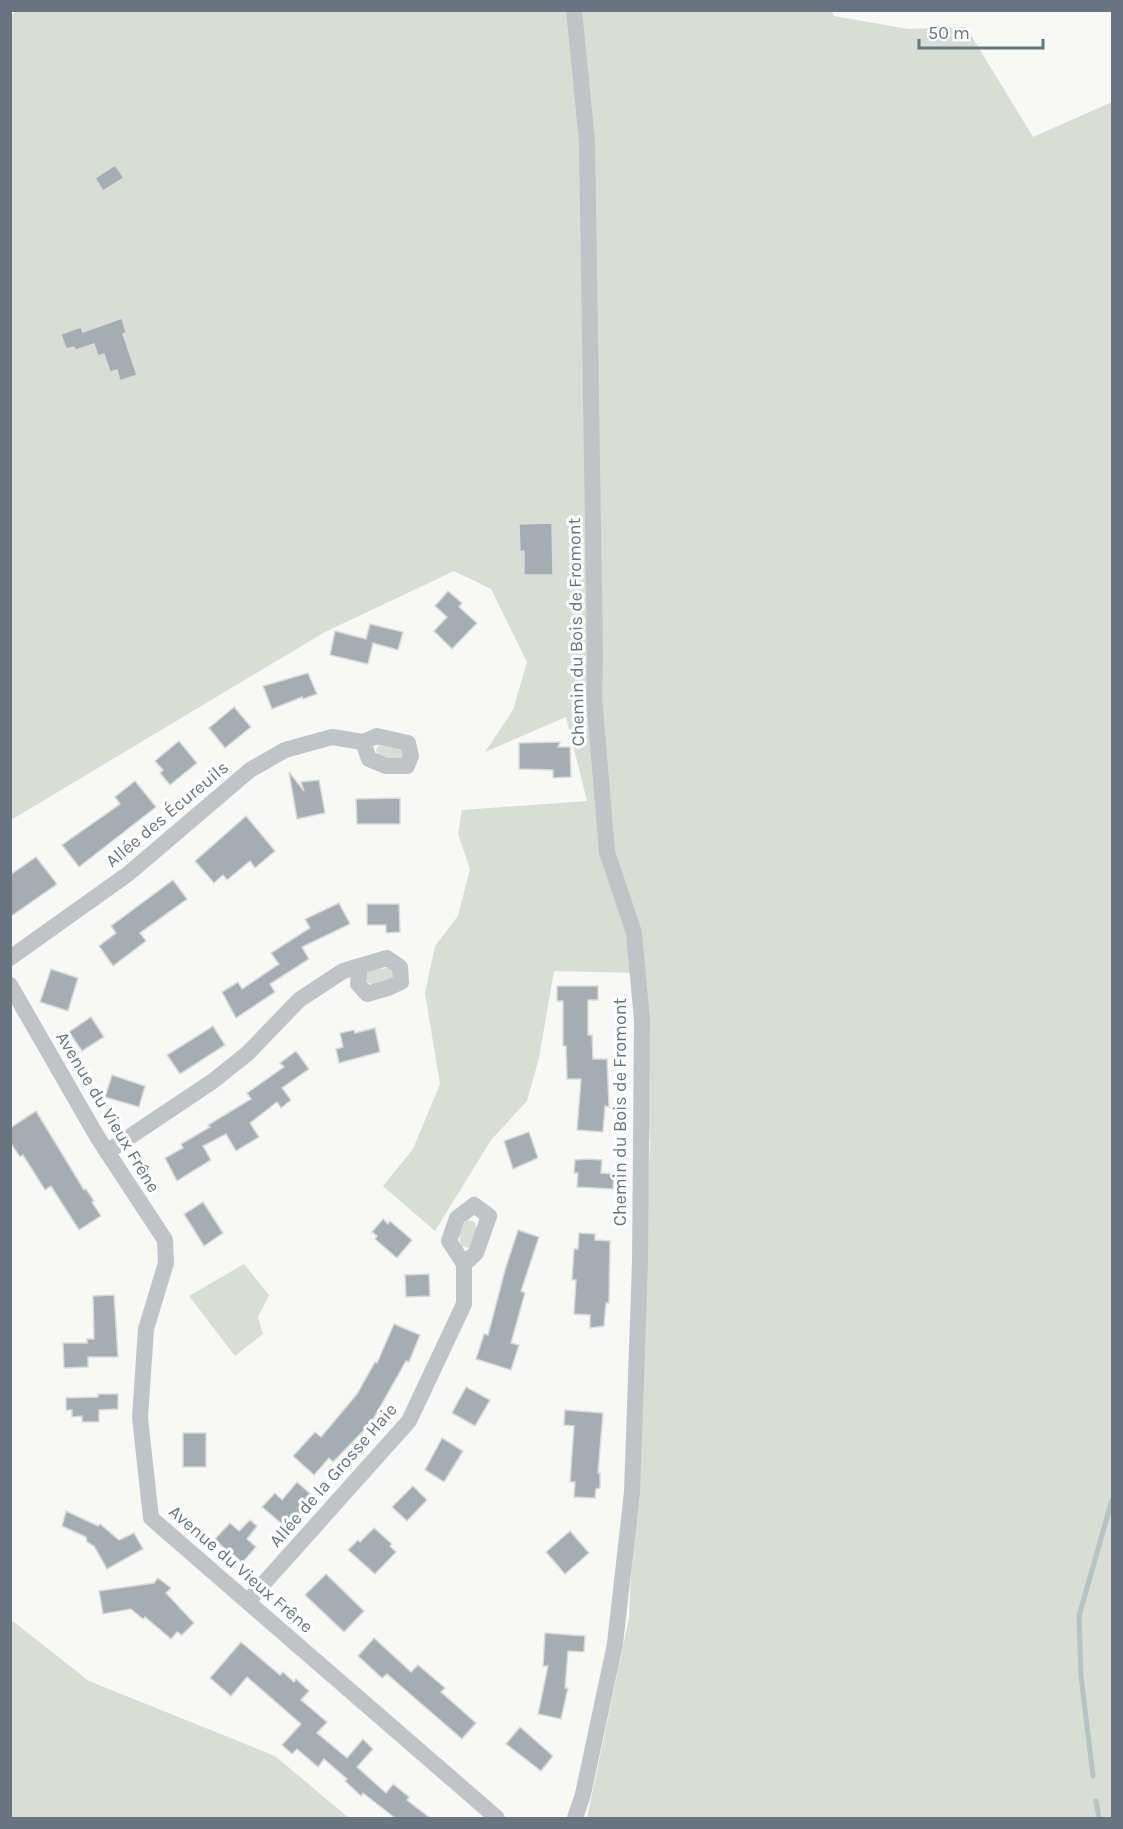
<svg xmlns="http://www.w3.org/2000/svg" width="1123" height="1829" viewBox="0 0 1123 1829" font-family="Karla,sans-serif">
	<style>
		.green { fill: #d8ddd6 }
		.lines { fill: none; stroke-linecap: round; stroke-linejoin: round }
		.stream { stroke: #b7c2c5; stroke-width: 5 }
		.building { fill: #a5adb2; stroke: #dadad8; stroke-width: 1.5 }
		.minor { stroke: #c0c4c7; stroke-width: 16 }
		.labels { text-anchor: middle; dominant-baseline: central; stroke-width: 6; stroke-linejoin: round; paint-order: stroke }
		.street-label { font-size: 18px; fill: #66757e; stroke: #fff }
	</style>
	<rect width="100%" height="100%" fill="#f8f8f6"/>
	<!-- green -->
	<g class="green">
		<path d="M16 11H831L834 16 908 29 966 27 1033 137 1112 102V1818H587L629 1618 650 1144 639 973 554 971 539 1058 527 1101 491 1140 435 1231 383 1186 413 1149 440 1084 425 993 435 946 458 916 470 869 458 834 462 810 587 801 566 717 485 752 513 710 527 662 491 589 454 571 325 632 11 820 10 17Z"/>
		<path d="M379 745 401 748 403 757 397 760 379 758 376 750Z"/>
		<path d="M388 968 394 974 389 981 374 985 367 982 366 974 370 970Z"/>
		<path d="M467 1220 475 1222 477 1233 469 1248 461 1246C458 1235 460 1228 467 1220Z"/>
		<path d="M244 1264 269 1295 258 1317 263 1334 235 1356 189 1296Z"/>
		<path d="M10 1619 89 1681 275 1756 349 1818H11Z"/>
	</g>
	<g class="lines">
		<!-- stream -->
		<g class="stream">
			<path d="M1093 1776 1081 1676 1079 1616 1112 1500"/>
			<path d="M1096 1801 1099 1818"/>
		</g>
	</g>
	<!-- building -->
	<g class="building">
		<path d="M115 165 124 178 103 191 95 178Z"/>
		<path d="M122 318 126 332 123 334 137 375 120 381 117 370 110 372 104 354 98 356 94 344 76 350 74 347 66 349 61 334 81 327 83 332Z"/>
		<path d="M552 523 553 575H524V551L520 552 519 524Z"/>
		<path d="M448 591 462 603 459 607 477 623 452 649 434 631 447 617 435 606Z"/>
		<path d="M370 624 403 632 398 650 373 643 368 664 330 655 335 631 366 639Z"/>
		<path d="M308 673 317 694 303 699 302 697 272 709 263 686Z"/>
		<path d="M234 707 251 727 225 748 209 728Z"/>
		<path d="M179 741 197 763 170 785 160 773 163 770 155 761Z"/>
		<path d="M560 742 558 747H570L571 777 553 778V770L519 769V743Z"/>
		<path d="M289 772 304 791 301 782 319 780 325 813 297 819Z"/>
		<path d="M135 781 156 807 79 867 62 845 120 804 115 797Z"/>
		<path d="M400 798V824H357L356 799Z"/>
		<path d="M246 816 275 851 255 868 250 861 227 880 223 875 214 883 195 861Z"/>
		<path d="M36 857 57 884 10 917V875Z"/>
		<path d="M173 880 187 899 140 933 146 941 113 966 99 946 116 933 111 926Z"/>
		<path d="M339 903 350 924 302 947 309 959 270 984 275 992 236 1018 222 992 238 982 242 989 279 964 271 953 310 928 305 919Z"/>
		<path d="M367 904H399L400 932 386 933V925H367Z"/>
		<path d="M51 969 78 978 68 1011 40 1002Z"/>
		<path d="M557 986H598V1000H588V1035H592L593 1059H607L609 1107 605 1106 603 1132 577 1130 581 1079H567L566 1046H563V1001H557Z"/>
		<path d="M91 1017 104 1037 82 1051 69 1032Z"/>
		<path d="M213 1026 225 1045 180 1074 167 1055Z"/>
		<path d="M375 1028 380 1052 339 1063 336 1049 343 1047 340 1033 354 1030 355 1033Z"/>
		<path d="M296 1051 309 1069 282 1088 291 1100 281 1108 277 1102 250 1123 259 1137 236 1151 226 1134 203 1146 211 1160 177 1181 165 1158 183 1148 181 1144 210 1127 208 1125 251 1099 247 1093 284 1067 280 1063Z"/>
		<path d="M112 1075 145 1086 139 1107 105 1097Z"/>
		<path d="M36 1111 84 1190 86 1189 94 1201 92 1202 101 1216 79 1230 51 1186 45 1190 23 1155 20 1157 10 1142V1128Z"/>
		<path d="M529 1132 538 1158 513 1169 504 1141Z"/>
		<path d="M587 1159 602 1160 601 1173 614 1174 613 1189 577 1187 578 1173H574L575 1160Z"/>
		<path d="M203 1202 223 1233 204 1246 184 1214Z"/>
		<path d="M383 1219 388 1224 390 1221 412 1240 397 1258 375 1239 377 1236 372 1232Z"/>
		<path d="M518 1230 539 1237 521 1291 525 1293 511 1343 519 1345 511 1370 476 1359 484 1334 488 1335 505 1270Z"/>
		<path d="M579 1233 595 1234V1240L610 1241 609 1303H606L604 1326 590 1328V1315L574 1314 576 1280H572L574 1249H578Z"/>
		<path d="M429 1274 430 1296 406 1297 405 1275Z"/>
		<path d="M114 1295 118 1357H88V1367L64 1368 63 1343H87V1339H94L93 1296Z"/>
		<path d="M394 1324 420 1335 409 1362 406 1361 371 1423 333 1462 329 1458 314 1475 293 1456 315 1432 321 1437 357 1394 375 1362 377 1363Z"/>
		<path d="M466 1387 490 1400 475 1426 452 1413Z"/>
		<path d="M98 1394H118V1409L99 1410V1422H82V1416L72 1417V1410H66V1398L98 1397Z"/>
		<path d="M565 1410 603 1413 598 1473H600V1488L596 1489 595 1498 574 1497 575 1482H570L574 1426 564 1425Z"/>
		<rect x="183" y="1433" width="23" height="34"/>
		<path d="M442 1438 463 1451 444 1482 425 1470Z"/>
		<path d="M297 1482 314 1497 287 1528 262 1507 275 1493 282 1500Z"/>
		<path d="M413 1486 427 1500 407 1521 392 1507Z"/>
		<path d="M66 1511 98 1526 100 1524 119 1540 134 1533 143 1549 107 1569 94 1546 87 1542 86 1537 62 1526Z"/>
		<path d="M250 1520 257 1526 247 1539 256 1547 242 1563 234 1555 233 1557 215 1539 230 1523 239 1531Z"/>
		<path d="M374 1528 392 1544 390 1546 396 1552 375 1574 348 1550 358 1540 360 1542Z"/>
		<path d="M570 1531 589 1553 565 1574 546 1552Z"/>
		<path d="M326 1574 364 1611 344 1632 305 1595Z"/>
		<path d="M158 1578 171 1588 166 1593 194 1623 182 1635 177 1632 171 1639 145 1617 143 1619 131 1609 103 1614 99 1591 154 1583Z"/>
		<path d="M545 1633 585 1636 584 1652 568 1651 565 1688H568L561 1719 538 1714 548 1666H543Z"/>
		<path d="M374 1638 411 1672 418 1665 445 1688 441 1692 476 1723 462 1739 387 1674 382 1678 358 1656Z"/>
		<path d="M241 1642 280 1675 283 1672 294 1682 296 1679 309 1691 301 1700 327 1722 317 1733 347 1758 363 1739 373 1749 357 1767 386 1793 393 1784 409 1797 407 1800 430 1818H395L363 1793 361 1796 345 1781 347 1779 324 1759 318 1767 297 1749 292 1754 282 1745 301 1724 247 1677 231 1696 210 1678Z"/>
		<path d="M520 1727 553 1756 541 1771 506 1744Z"/>
	</g>
	<g class="lines">
		<!-- minor -->
		<g class="minor">
			<path d="M574 10 587 142 595 655 594 696 607 852 634 933 642 1020 640 1262 632 1492 615 1644 583 1794 575 1818"/>
			<path d="M10 958 128 874 250 770 285 750 332 737 363 742 377 736 408 743 411 756 407 766H386L369 759 363 742"/>
			<path d="M10 985 98 1138 165 1240 166 1263 146 1329 140 1418 151 1518 497 1818"/>
			<path d="M107 1152 213 1081 248 1053 299 1000 343 971 387 958 400 967 401 982 388 988 367 994 358 984 360 966"/>
			<path d="M474 1205 489 1216 476 1253 464 1264 449 1241 457 1218Z"/>
			<path d="M248 1601 409 1421 464 1304V1264"/>
		</g>
	</g>
	<g class="labels">
		<!-- street labels -->
		<g class="street-label">
			<text transform="translate(576 632) rotate(-91)">Chemin du Bois de Fromont</text>
			<text transform="translate(167 814) rotate(-40)">Allée des Écureuils</text>
			<text transform="translate(108 1112) rotate(59)">Avenue du Vieux Frêne</text>
			<text transform="translate(620 1112) rotate(-90)">Chemin du Bois de Fromont</text>
			<text transform="translate(333 1475) rotate(-49)">Allée de la Grosse Haie</text>
			<text transform="translate(241 1569) rotate(41)">Avenue du Vieux Frêne</text>
		</g>
	</g>
	<!-- border -->
	<rect width="1123" height="1829" fill="none" stroke="#66757e" stroke-width="24"/>
	<!-- scale -->
	<path d="M919 39v9h124v-9" fill="none" stroke="#66757e" stroke-width="3"/>
	<text x="928" y="39" font-size="18" fill="#66757e" stroke="#ffffff" stroke-width="4.5" paint-order="stroke">50 m</text>
</svg>
